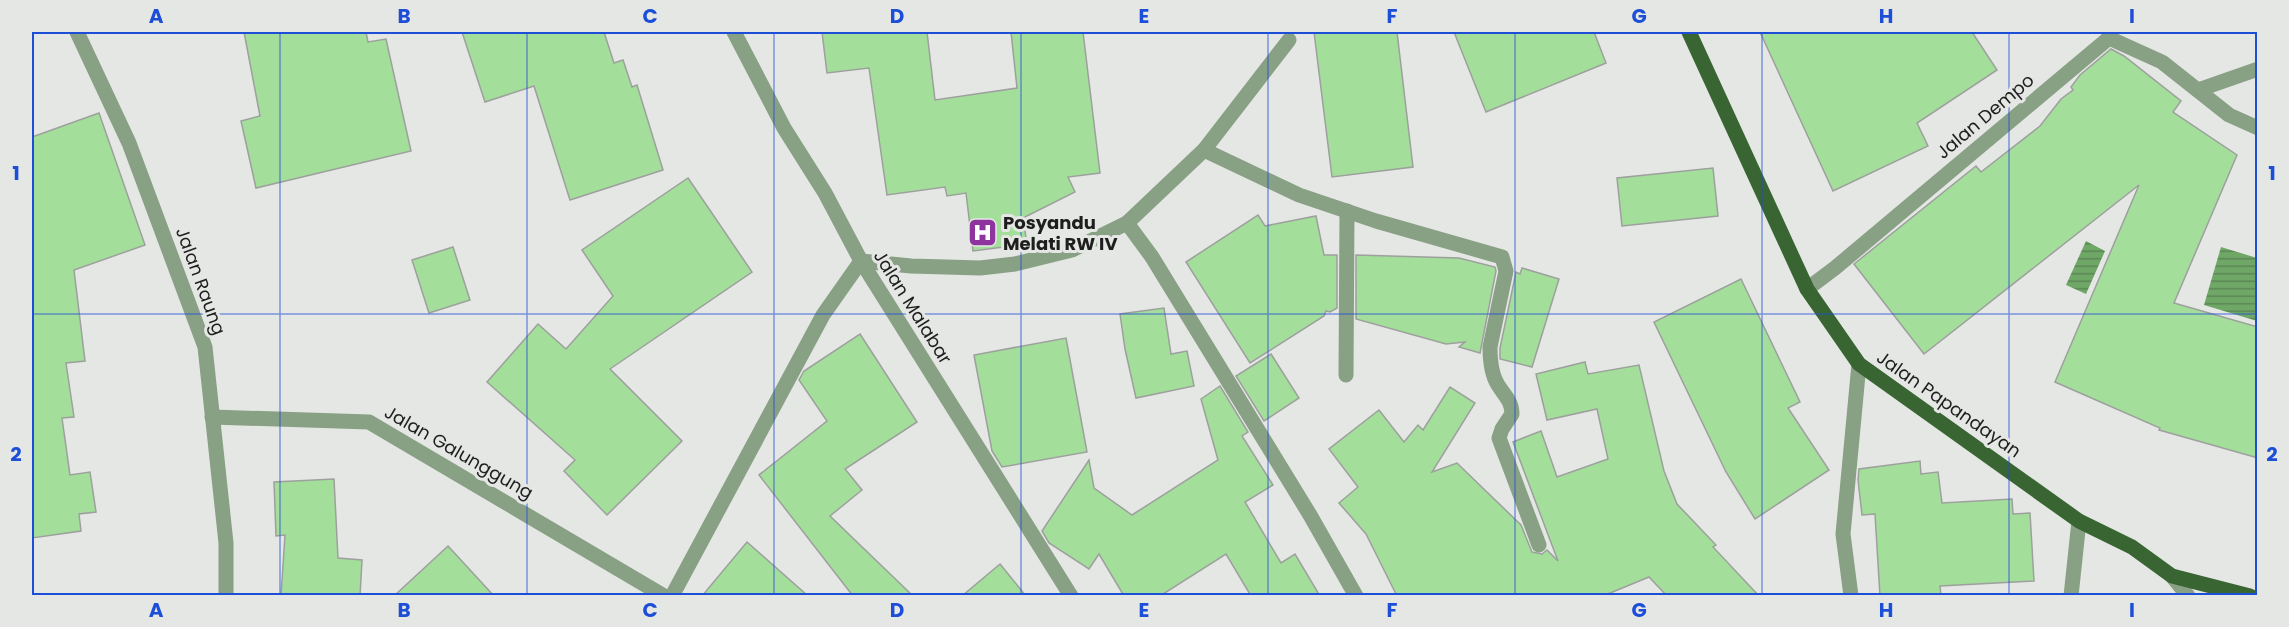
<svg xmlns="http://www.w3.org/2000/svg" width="2289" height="627" viewBox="0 0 2289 627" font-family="Poppins,sans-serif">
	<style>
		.water { fill: url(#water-rules) }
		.building { fill: #a3de9b; stroke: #9da09d; stroke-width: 1.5 }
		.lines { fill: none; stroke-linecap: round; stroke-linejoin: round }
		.minor { stroke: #88a084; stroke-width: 15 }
		.major { stroke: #396533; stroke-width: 15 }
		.grid { fill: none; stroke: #1d4ed8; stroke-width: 1.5; stroke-opacity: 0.55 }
		.labels { text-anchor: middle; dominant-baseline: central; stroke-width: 6; stroke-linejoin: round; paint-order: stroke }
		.street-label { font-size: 18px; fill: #1d1e1d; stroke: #e5e7e4 }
		.poi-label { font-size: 18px; font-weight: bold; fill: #1d1e1d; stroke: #e5e7e4; text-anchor: start }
		.neatline { fill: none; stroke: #1d4ed8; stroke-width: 2 }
		.grid-label { font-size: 20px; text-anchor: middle; font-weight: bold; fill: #1d4ed8 }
	</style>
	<defs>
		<pattern id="water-rules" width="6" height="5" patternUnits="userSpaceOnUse" patternTransform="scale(1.5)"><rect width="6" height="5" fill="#6fa767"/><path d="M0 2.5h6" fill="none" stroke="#5b8754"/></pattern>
	</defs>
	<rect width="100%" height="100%" fill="#e5e7e4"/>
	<!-- water -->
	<g class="water">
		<path d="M2086 241 2105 251 2086 294 2066 285Z"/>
		<path d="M2221 247 2257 258V321L2204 305Z"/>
	</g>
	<!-- building -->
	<g class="building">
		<path d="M244 32H366L368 42 386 39 411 151 256 188 241 121 260 116Z"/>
		<path d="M462 32H604L614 63 623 60 632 87 637 85 663 170 570 200 534 86 485 102Z"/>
		<path d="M822 32H927L935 100 1017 88 1011 32H1083L1100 173 1068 177 1075 192 1023 218 1027 244 973 251 966 193 947 196 945 187 887 195 869 68 827 73Z"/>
		<path d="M1314 32H1397L1413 167 1332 177Z"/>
		<path d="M1454 32H1594L1606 63 1486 112Z"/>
		<path d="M1760 32H1972L1997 70 1917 123 1928 146 1833 191Z"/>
		<path d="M2111 49 2124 56 2181 101 2173 112 2237 155 2174 303 2258 327V458L2159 430 2160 428 2055 382 2139 185 1924 354 1854 264 1976 166 1981 172 2040 126 2061 99 2073 90 2071 87 2080 75Z"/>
		<path d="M99 113 145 245 74 270 85 361 66 363 74 417 62 418 70 475 90 472 96 512 79 514 81 531 32 538V137Z"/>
		<path d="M1713 168 1718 216 1622 226 1617 178Z"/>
		<path d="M688 178 752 272 610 369 682 441 607 515 564 471 575 460 487 382 538 324 566 349 613 296 582 250Z"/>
		<path d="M1258 215 1265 226 1316 216 1324 255H1337V308L1330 312 1326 311 1324 316 1250 363 1186 262Z"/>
		<path d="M453 247 470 300 429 313 412 260Z"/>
		<path d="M1356 255 1459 258 1495 267 1496 271 1480 353 1459 347 1465 342 1446 344 1356 319Z"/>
		<path d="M1522 268 1559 279 1532 367 1500 359V348L1516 272 1520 274Z"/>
		<path d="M1741 279 1800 402 1788 408 1829 470 1755 519 1726 472 1654 322Z"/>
		<path d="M1164 308 1171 354 1187 351 1194 386 1136 398 1125 349 1120 314Z"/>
		<path d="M860 334 917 422 845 469 862 490 830 516 913 596H853L759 475 827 421 799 380 804 371Z"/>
		<path d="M1066 338 1087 452 1002 467 992 451 974 355Z"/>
		<path d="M1271 354 1299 398 1264 421 1236 376Z"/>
		<path d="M1585 362 1588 374 1639 365 1664 471 1677 504 1716 545 1713 547 1759 596H1667L1649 577 1603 596H1397L1366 534 1339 503 1358 487 1329 449 1379 410 1404 442 1418 425 1423 430 1450 387 1475 403 1432 472 1457 463 1521 525 1532 552 1542 554 1547 550 1558 561 1513 442 1541 431 1557 477 1608 459 1597 409 1547 420 1536 374Z"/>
		<path d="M1220 386 1248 432 1242 436 1273 485 1245 502 1281 563 1295 554 1320 596H1251L1226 554 1160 596H1124L1099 554 1089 569 1049 543 1042 531 1089 460 1094 488 1132 515 1218 460 1201 399Z"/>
		<path d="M1920 461 1921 474 1938 472 1942 503 2012 499 2013 514 2030 513 2034 581 1940 586 1941 596H1880L1875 514 1862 515 1858 480 1859 469Z"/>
		<path d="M334 479 338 558 362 560 360 596H281L285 535 276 536 274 482Z"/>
		<path d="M747 542 808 596H702Z"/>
		<path d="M448 546 494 596H394Z"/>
		<path d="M1000 564 1026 596H962Z"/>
	</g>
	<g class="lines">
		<!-- minor -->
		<g class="minor">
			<path d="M77 32 129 143 205 347 226 543V596"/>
			<path d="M734 32 784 128 825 193 861 261 1071 596"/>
			<path d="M2198 90 2258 69"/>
			<path d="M1204 150 1299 195 1376 221 1502 257 1506 271 1490 347C1490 359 1491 374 1498 385 1504 395 1512 401 1512 414L1502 429 1499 438 1539 545"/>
			<path d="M1127 223 1152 257 1310 515 1356 596"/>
			<path d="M861 261 911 266 980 268 1015 264 1072 250 1127 223 1204 150 1289 40"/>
			<path d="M1807 289 1835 268 2109 38 2162 62 2229 115 2258 128"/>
			<path d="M1346 375 1347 211"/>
			<path d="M212 417 369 422 664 596"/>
			<path d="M2172 576 2188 596"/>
			<path d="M672 596 823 315 861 261"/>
			<path d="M1851 596 1843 534 1859 364"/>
			<path d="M2071 596 2079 521"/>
		</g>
		<!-- major -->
		<path class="major" d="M1689 32 1807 289 1859 364 2079 521 2132 547 2172 576 2250 596"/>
	</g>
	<!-- grid -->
	<path class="grid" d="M280 32V596M527 32V596M774 32V596M1021 32V596M1268 32V596M1515 32V596M1762 32V596M2009 32V596M32 314H2258"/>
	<!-- icons -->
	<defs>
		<symbol id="hospital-square" viewBox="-11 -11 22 22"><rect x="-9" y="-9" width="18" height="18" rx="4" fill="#8f349f" stroke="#e5e7e4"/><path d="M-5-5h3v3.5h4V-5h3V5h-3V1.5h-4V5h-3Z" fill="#fff"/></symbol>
	</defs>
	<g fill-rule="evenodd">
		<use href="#hospital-square" x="966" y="216" width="33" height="33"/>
	</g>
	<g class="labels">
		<!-- street labels -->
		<g class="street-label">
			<text transform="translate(1985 116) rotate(-40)">Jalan Dempo</text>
			<text transform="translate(201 281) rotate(70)">Jalan Raung</text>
			<text transform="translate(913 307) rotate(58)">Jalan Malabar</text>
			<text transform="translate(1949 404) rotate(35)">Jalan Papandayan</text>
			<text transform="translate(459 452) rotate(30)">Jalan Galunggung</text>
		</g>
		<!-- poi labels -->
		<g class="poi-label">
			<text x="1003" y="222">Posyandu<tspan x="1003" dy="21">Melati RW IV</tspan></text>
		</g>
	</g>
	<!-- border -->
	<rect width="2289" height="627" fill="none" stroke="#e5e7e4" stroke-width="66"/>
	<rect x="33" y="33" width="2223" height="561" class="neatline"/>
	<g class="grid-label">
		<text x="156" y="23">A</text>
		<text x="404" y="23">B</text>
		<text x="650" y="23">C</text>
		<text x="897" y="23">D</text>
		<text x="1144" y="23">E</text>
		<text x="1392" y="23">F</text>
		<text x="1639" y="23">G</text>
		<text x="1886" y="23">H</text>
		<text x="2132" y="23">I</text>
		<text x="16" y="180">1</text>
		<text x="2272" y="180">1</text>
		<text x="16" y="461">2</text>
		<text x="2272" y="461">2</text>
		<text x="156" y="617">A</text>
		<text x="404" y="617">B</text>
		<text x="650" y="617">C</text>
		<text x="897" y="617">D</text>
		<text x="1144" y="617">E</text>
		<text x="1392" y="617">F</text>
		<text x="1639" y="617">G</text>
		<text x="1886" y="617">H</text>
		<text x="2132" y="617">I</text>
	</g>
</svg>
